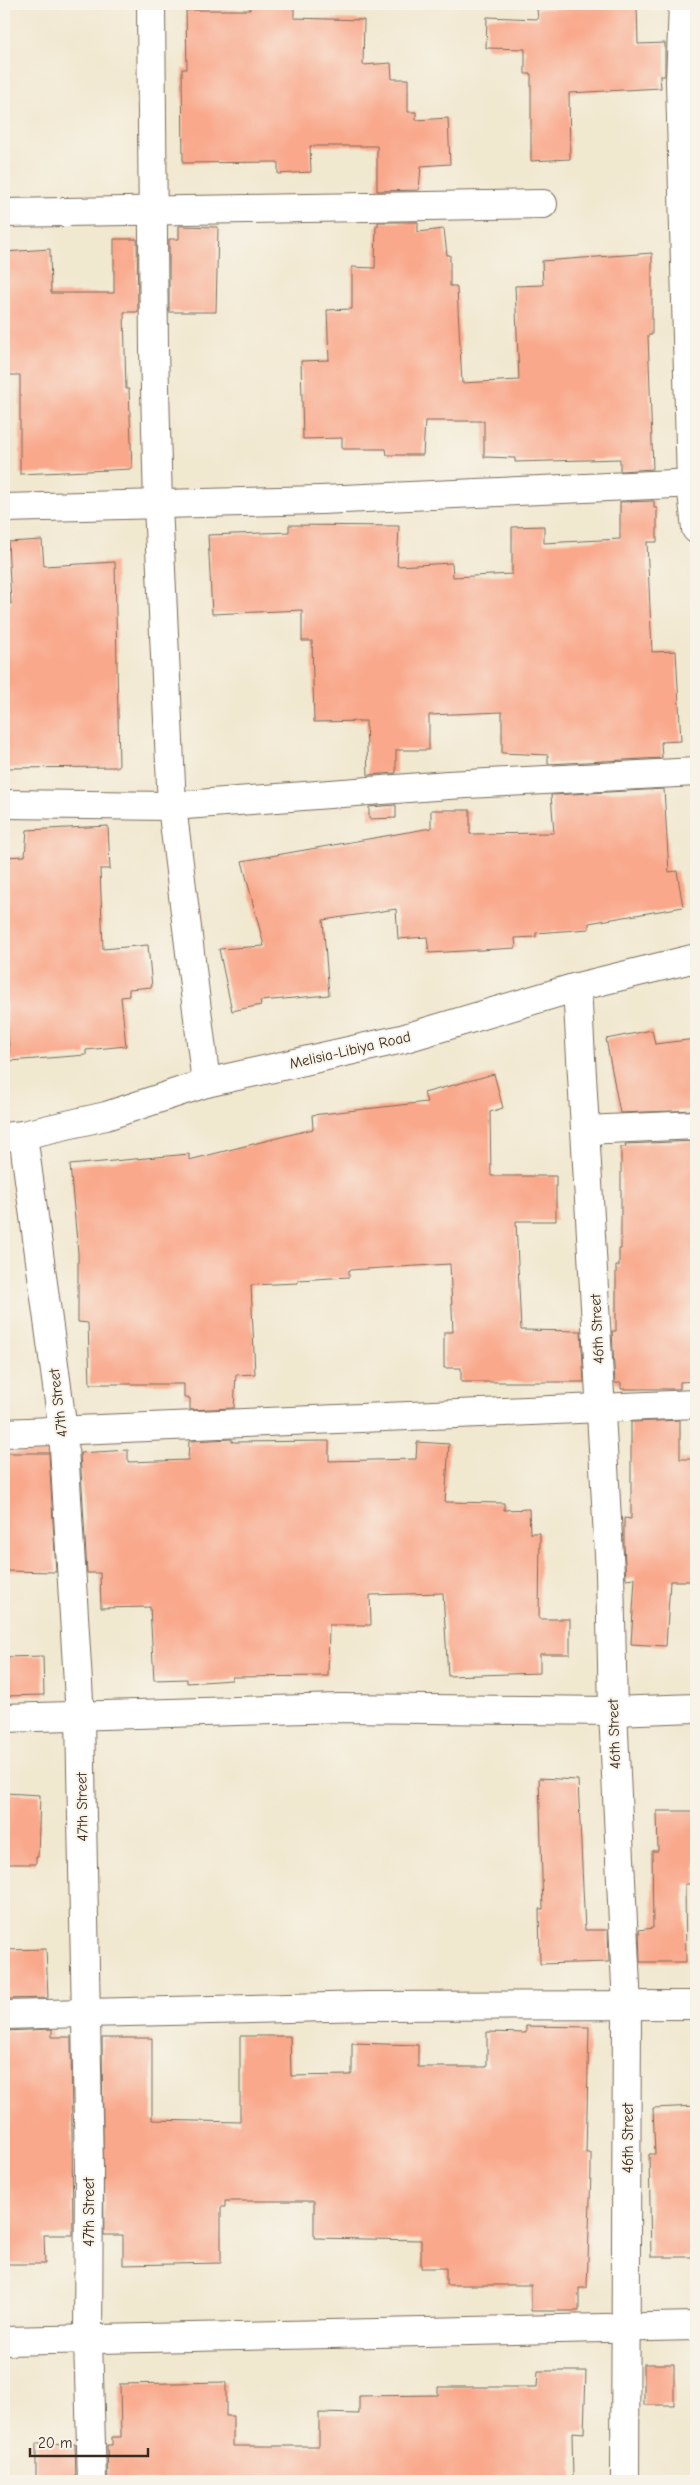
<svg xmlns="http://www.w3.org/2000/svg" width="700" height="2485" viewBox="0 0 700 2485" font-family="'Comic Neue',sans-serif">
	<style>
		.building { fill: #f9a88b }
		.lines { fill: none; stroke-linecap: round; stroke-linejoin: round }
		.street-casing { stroke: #7b6c5c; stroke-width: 30 }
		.secondary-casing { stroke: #7b6c5c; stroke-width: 30 }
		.street { stroke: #fff; stroke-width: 28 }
		.secondary { stroke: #fff; stroke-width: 28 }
		.labels { text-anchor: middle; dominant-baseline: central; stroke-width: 4; stroke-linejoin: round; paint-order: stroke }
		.street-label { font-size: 15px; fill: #3b2a1e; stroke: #f7f3e8 }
	</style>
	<rect width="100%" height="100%" fill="#f7f3e8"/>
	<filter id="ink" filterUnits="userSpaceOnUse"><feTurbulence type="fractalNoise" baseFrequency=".02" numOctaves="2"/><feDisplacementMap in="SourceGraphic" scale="10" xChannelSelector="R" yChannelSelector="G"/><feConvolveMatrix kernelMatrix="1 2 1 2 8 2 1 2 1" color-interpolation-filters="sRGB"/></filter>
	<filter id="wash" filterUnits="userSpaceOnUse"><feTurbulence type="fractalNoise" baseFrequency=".0096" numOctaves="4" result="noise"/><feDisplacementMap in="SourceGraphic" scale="20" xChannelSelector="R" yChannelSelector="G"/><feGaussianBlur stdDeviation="1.12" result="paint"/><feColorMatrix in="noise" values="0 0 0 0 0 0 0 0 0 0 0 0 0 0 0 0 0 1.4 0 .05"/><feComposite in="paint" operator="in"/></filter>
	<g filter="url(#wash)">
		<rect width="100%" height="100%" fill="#f1e8d0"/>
		<g id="blocks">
			<!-- building -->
			<g class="building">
				<path d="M250 4H294V18L364 20 363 65 391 63 392 79H408V112H416V120L448 118 450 164 421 166 419 190 377 191V146H310L311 172 278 174V162L183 163 182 69H187L186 10H250Z"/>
				<path d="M637 4 638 44 665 43V76H660L661 88 569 93 570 159 531 161V74H525V49L486 48 487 17 538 19 537 9Z"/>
				<path d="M378 222H418V232L444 229 447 255H450V286H456L457 289 462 383 519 380 515 286 543 285 542 261 652 253V335H648L653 469 620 471V459L515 462V458L484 457V421H425L423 455H387L386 449H342V438L303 439 301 361 329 360 327 310 352 309V267L375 268 376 226H378Z"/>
				<path d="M179 226 218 227 216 312H169V239H179Z"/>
				<path d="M114 239H137L138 312H124L126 389H129L132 469 20 474V375H4V252L50 249 51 293H114Z"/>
				<path d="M654 501V508H657V542H647L652 652 676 651 681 741 661 742 662 758 548 764V755L502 753V712L429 715V750H396V773L368 775 366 721 314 722 312 641H302V610L212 614 208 535 289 532V525L399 526 397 566 452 563 453 577 512 574V527L544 526V543L620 539V502Z"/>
				<path d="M42 540 44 566 115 562 119 767 4 768V604H11L8 542Z"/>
				<path d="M664 789 669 872 677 871 683 907 589 923V929L536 933V937L515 938 516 948 429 953 427 937 398 939 396 909 323 920 329 995 260 1001 261 1005 232 1011 219 949 264 946 242 861 431 828V810H470V834L554 833 551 795Z"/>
				<path d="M396 805V818L369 819V807Z"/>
				<path d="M108 826 110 869H100L103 949 148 945 152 987 129 989V996L121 997 126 1046 86 1050V1055L10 1061 4 977V857L25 856 27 830Z"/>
				<path d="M652 1030 655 1044 696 1039V1110L620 1113 606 1039Z"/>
				<path d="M494 1074 503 1108 490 1112 491 1176H556V1221H516L521 1330 581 1331 584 1382H461V1368H444V1332H453L450 1264 349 1270V1277L298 1280V1283L251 1285 255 1374 236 1375 234 1408 190 1410V1398H184V1384H90L88 1323 78 1322V1253L70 1165 189 1154V1160L313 1129 312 1115 427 1102 424 1093Z"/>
				<path d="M696 1141V1381L680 1382V1389H621V1383H615L612 1331H616V1266H619V1249H621V1147H626L625 1144Z"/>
				<path d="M680 1420V1459H696V1581H670L666 1646 631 1644 635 1578 626 1579 624 1545V1518L631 1519V1422Z"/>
				<path d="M232 1439V1442L329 1441V1461L416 1459 417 1442 449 1444 445 1502 504 1503V1510L529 1509 530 1533H540L539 1619H570V1654H540V1673L448 1676 443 1593 370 1595 371 1625H329L328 1676 232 1677V1680L187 1683V1679L154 1680 150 1607 101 1608 100 1573H87L80 1453 128 1450V1462L188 1460 189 1441Z"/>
				<path d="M4 1453H49L56 1572 4 1571Z"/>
				<path d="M43 1656 44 1695 4 1696V1657Z"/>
				<path d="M539 1778 578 1780 585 1930H608L609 1962 540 1964 539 1909H543Z"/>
				<path d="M5 1793 40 1795 38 1857H36V1864H4Z"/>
				<path d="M657 1811H696V1884H685L686 1962H640L639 1930 653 1928 652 1851H658Z"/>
				<path d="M46 1949 48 1998 4 1999V1950Z"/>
				<path d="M526 2026 589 2027 586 2153H591V2172L587 2288H579V2311H531V2285H446V2268H421V2240L314 2238V2201H225V2207H221V2263L123 2265V2235H104L102 2038H152V2120L240 2122V2036H290L291 2076 350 2075 352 2074V2043L418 2045V2067H487V2032L526 2033Z"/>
				<path d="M52 2029V2037H71L73 2235H44L45 2264H4V2031Z"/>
				<path d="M696 2106V2257H651L649 2154H655L653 2108Z"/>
				<rect x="644" y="2364" width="30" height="41"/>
				<path d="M538 2371H586L584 2433 572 2432 573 2481H108L107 2445H112V2437H121L120 2384 226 2382V2416H233V2446H319V2413L359 2414V2396L438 2395V2387H537Z"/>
				<path d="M36 2443 75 2444 76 2481H36Z"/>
			</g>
		</g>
	</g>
	<g filter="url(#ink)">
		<use href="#blocks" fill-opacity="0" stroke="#7b6c5c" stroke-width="1"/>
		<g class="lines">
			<defs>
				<g id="street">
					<path d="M151 4 154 349 158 505 172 806 206 1083"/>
					<path d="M683 4 680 82 691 483 696 529"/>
					<path d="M4 213 543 204"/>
					<path d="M4 508 321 500 696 483"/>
					<path d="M4 804 172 806 448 785 696 772"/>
					<path d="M577 987 610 1573 613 1711 627 2007 625 2481"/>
					<path d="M585 1130 696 1125"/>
					<path d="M23 1135 63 1431 80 1717 89 2169 88 2339 92 2481"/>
					<path d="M4 1433 696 1404"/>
					<path d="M4 1718 340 1708 613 1711 696 1708"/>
					<path d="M4 2015 369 2006 696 2005"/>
					<path d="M4 2341 696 2326"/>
				</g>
				<path id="secondary" d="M4 1137 23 1135 106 1116 206 1083 402 1039 577 987 696 958"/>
			</defs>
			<!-- street casing -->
			<use href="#street" class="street-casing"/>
			<!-- secondary casing -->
			<use href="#secondary" class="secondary-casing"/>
			<!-- street -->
			<use href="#street" class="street"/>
			<!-- secondary -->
			<use href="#secondary" class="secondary"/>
		</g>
	</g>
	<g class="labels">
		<!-- street labels -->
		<g class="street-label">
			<text transform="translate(350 1050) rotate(-13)">Melisia-Libiya Road</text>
			<text transform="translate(597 1329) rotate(-93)">46th Street</text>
			<text transform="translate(58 1403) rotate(-97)">47th Street</text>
			<text transform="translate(614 1734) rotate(-92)">46th Street</text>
			<text transform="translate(82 1807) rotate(-91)">47th Street</text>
			<text transform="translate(628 2138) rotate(-90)">46th Street</text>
			<text transform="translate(89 2212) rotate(-90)">47th Street</text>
		</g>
	</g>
	<!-- margin -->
	<rect width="700" height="2485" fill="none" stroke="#f7f3e8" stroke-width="20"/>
	<!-- scale -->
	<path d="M30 2448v8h118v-8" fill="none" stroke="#3b2a1e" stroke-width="2.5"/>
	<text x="38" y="2448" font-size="15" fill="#3b2a1e" stroke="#f7f3e8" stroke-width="4" paint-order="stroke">20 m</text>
</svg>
